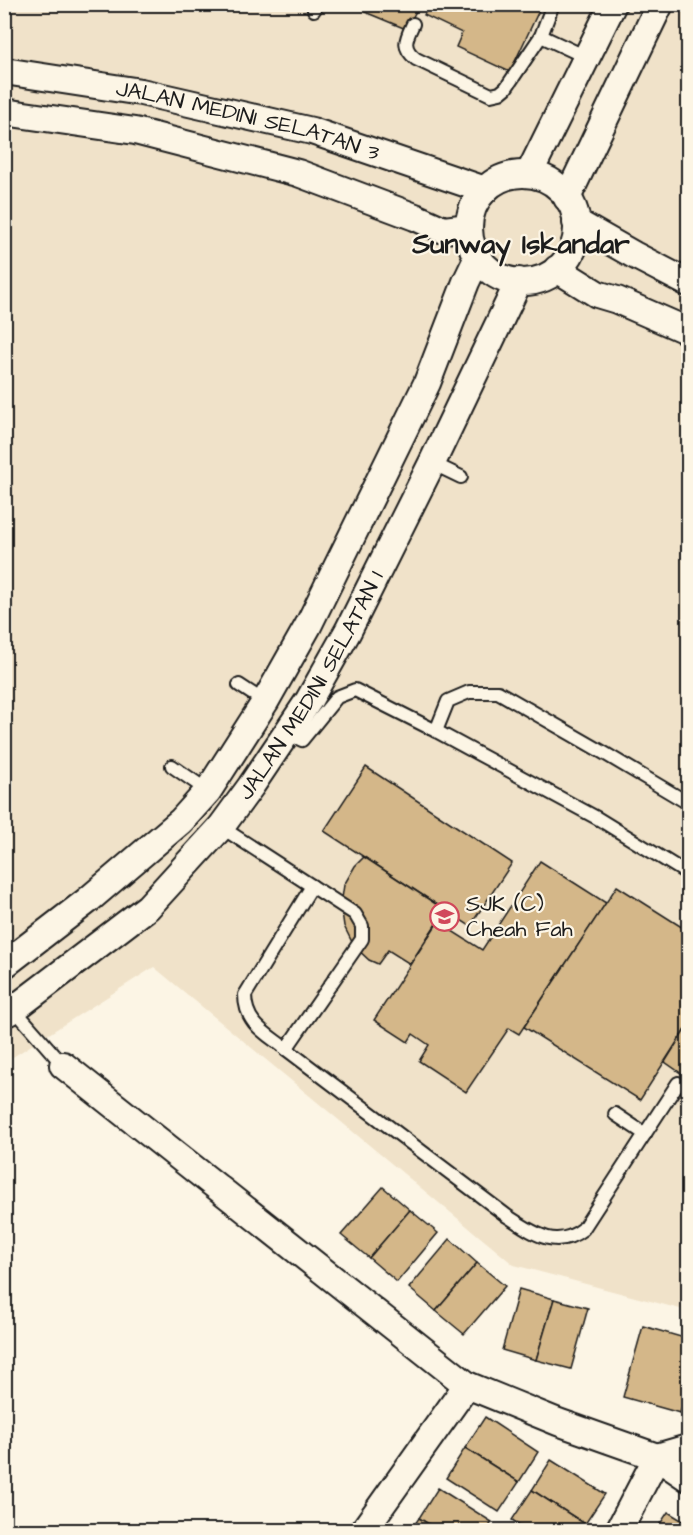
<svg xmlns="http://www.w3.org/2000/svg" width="693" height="1535" viewBox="0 0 693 1535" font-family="'Architects Daughter',sans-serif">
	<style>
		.built { fill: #f0e2c9 }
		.building { fill: #d4b789; stroke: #1c1c1c; stroke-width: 1.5 }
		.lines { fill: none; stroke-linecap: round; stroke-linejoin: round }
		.service-casing { stroke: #1c1c1c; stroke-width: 16 }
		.minor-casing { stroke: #1c1c1c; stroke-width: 30 }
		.service { stroke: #fcf5e5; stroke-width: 12 }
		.minor { stroke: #fcf5e5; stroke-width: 26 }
		.labels { text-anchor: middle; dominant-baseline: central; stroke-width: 4.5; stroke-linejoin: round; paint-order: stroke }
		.street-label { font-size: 22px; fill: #1c1c1c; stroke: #fcf5e5 }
		.poi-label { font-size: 22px; fill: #1c1c1c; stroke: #fcf5e5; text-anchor: start }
		.district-label { font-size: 28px; font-weight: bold; fill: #1c1c1c; stroke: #fcf5e5 }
	</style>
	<rect width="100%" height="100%" fill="#fcf5e5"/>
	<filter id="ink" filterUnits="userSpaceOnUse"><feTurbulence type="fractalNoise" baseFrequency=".0167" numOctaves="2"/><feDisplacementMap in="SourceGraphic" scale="12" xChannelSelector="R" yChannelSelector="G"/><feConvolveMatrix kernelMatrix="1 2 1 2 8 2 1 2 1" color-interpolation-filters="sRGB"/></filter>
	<g filter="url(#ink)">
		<!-- built -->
		<path class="built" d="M5 5H688V1311L514 1265 154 967 5 1062Z"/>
		<!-- building -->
		<g class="building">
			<path d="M368 4H420L406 29 365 12Z"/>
			<path d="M429 4H542L510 72 456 47 462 33 424 15Z"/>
			<path d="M366 767 512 863 470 926 324 831Z"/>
			<path d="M364 857 445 910 410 964 388 950 378 964 369 960 354 946 344 926 341 905 344 885 355 866Z"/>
			<path d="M540 861 606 903 519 1034 509 1028 466 1092 419 1061 429 1045 413 1034 408 1042 374 1020 438 922 482 950Z"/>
			<path d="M617 886 688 931V1025L640 1100 524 1027Z"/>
			<path d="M688 1025V1078L665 1062Z"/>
			<path d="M383 1187 410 1210 369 1258 341 1235Z"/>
			<path d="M410 1210 438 1233 397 1282 369 1258Z"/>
			<path d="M450 1239 477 1263 436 1311 409 1288Z"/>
			<path d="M477 1263 505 1286 464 1334 436 1311Z"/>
			<path d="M519 1289 554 1299 536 1360 502 1350Z"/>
			<path d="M554 1299 588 1308 571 1369 536 1360Z"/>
			<path d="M643 1326 688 1339V1383L680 1413 623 1397Z"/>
			<path d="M485 1417 538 1452 519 1482 465 1448Z"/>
			<path d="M465 1448 519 1482 499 1512 446 1478Z"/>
			<path d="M551 1460 605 1494 585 1524 532 1490Z"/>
			<path d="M438 1488 492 1522 487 1530H438L419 1518Z"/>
			<path d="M532 1490 585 1524 581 1530H528L512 1520Z"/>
			<path d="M668 1512 688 1524V1530H656Z"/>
			<path d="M419 1518 438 1530H411Z"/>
		</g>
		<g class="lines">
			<defs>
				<g id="service">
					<path d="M314 10 317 4"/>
					<path d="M413 24C406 39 401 47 416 59L491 95 500 93 506 88 541 36 586 57"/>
					<path d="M541 36 553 4"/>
					<path d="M432 463 461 477"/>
					<path d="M239 685 265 702"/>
					<path d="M436 731 597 818 688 874"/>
					<path d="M287 733 302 740 337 697 355 690 436 731 448 701 469 692H498L599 750 688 803"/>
					<path d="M172 766 208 791"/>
					<path d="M221 827 355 914 362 926V939L286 1049"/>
					<path d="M312 886 245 995C245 1024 266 1033 286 1049L507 1216C532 1232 555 1251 583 1229L678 1083"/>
					<path d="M14 1009 63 1065"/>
					<path d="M615 1114 645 1134"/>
				</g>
				<g id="minor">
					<path id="s1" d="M4 71 141 92 312 131 485 190"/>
					<path d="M4 112 135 131 298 173 415 217 444 230 469 227"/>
					<path d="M529 174 613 4"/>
					<circle cx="523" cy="228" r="54"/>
					<path d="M567 198 660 4"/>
					<path d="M576 222 634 255 688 283"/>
					<path d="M557 269 597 294 617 300 688 331"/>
					<path d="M4 965 87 901 181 821 208 791 265 702 308 626 427 383 466 282 478 257"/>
					<path id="s2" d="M4 1014 14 1009 148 907 221 827 251 786 309 700 348 631 432 463 519 281"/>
					<path d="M63 1065 467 1385 558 1422 657 1457 688 1478"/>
					<path d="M364 1530 467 1385"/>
					<path d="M619 1530 657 1457 688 1448"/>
				</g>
			</defs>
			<!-- service casing -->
			<use href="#service" class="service-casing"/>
			<!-- minor casing -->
			<use href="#minor" class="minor-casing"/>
			<!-- service -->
			<use href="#service" class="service"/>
			<!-- minor -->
			<use href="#minor" class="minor"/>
		</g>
	</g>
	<!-- icons -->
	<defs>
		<symbol id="school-ring" viewBox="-11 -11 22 22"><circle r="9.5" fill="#fcf5e5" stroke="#d1495b" stroke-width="1.5"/><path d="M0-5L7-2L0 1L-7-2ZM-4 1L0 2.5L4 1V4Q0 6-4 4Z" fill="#d1495b"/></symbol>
	</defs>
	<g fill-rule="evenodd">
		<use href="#school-ring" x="428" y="900" width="33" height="33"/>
	</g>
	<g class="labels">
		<!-- street labels -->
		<g class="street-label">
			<text stroke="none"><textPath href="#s1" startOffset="249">JALAN MEDINI SELATAN 3</textPath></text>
			<text stroke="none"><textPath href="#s2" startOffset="456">JALAN MEDINI SELATAN 1</textPath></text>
		</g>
		<!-- poi labels -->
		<g class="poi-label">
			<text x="466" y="904">SJK (C)<tspan x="466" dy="25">Cheah Fah</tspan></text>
		</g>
		<!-- district labels -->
		<g class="district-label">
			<text x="521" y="244">Sunway Iskandar</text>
		</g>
	</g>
	<!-- margin -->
	<rect width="693" height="1535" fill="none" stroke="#fcf5e5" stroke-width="24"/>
	<rect x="12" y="12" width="669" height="1511" fill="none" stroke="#1c1c1c" stroke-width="2" filter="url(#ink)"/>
</svg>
